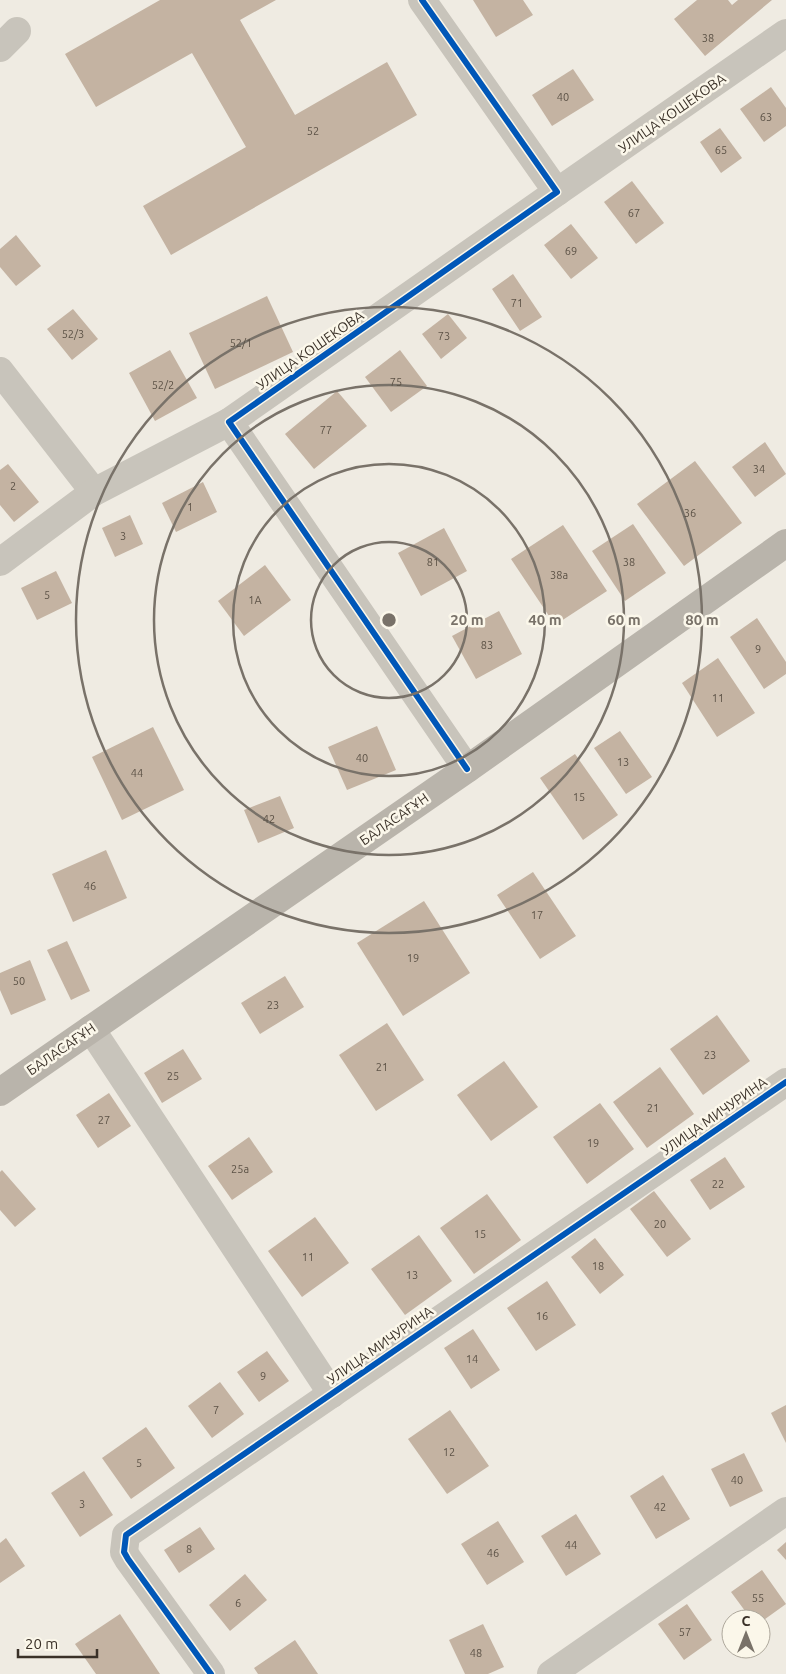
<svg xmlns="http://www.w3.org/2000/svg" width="786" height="1674" viewBox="0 0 786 1674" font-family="Ubuntu,sans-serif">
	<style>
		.building { fill: #c4b3a2 }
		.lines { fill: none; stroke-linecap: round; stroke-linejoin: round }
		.street { stroke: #c8c4bb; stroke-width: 28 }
		.secondary { stroke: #b9b4ab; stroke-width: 28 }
		.cycleway-casing { stroke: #fbf7ea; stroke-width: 9 }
		.cycleway { stroke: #0057b8; stroke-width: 6 }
		.ring { fill: none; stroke: #797269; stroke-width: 2.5 }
		.labels { text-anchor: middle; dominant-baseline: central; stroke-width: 5; stroke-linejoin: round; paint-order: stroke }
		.number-label { font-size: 11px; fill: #5c5246 }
		.street-label { font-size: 14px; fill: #3a3128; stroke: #fbf7ea }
		.centre { fill: #797269; stroke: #fbf7ea; stroke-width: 2.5 }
		.ring-label { font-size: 15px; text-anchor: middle; font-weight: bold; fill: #797269; stroke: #fbf7ea; stroke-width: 5; stroke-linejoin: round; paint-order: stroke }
	</style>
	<rect width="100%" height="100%" fill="#efebe2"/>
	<!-- building -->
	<g class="building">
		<path d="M160 0H276L240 20 295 115 387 62 417 115 171 255 143 206 246 147 192 53 96 107 65 54Z"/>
		<path d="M473 0H523L533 15 496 37Z"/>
		<path d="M697 0H728L732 5 738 0H772L705 56 674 19Z"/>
		<path d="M573 69 594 100 552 126 532 95Z"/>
		<path d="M771 87 786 108V126L764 142 740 109Z"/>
		<path d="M720 128 742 158 721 173 700 142Z"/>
		<path d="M632 181 664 223 636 244 604 202Z"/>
		<path d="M571 224 598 258 571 279 544 245Z"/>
		<path d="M16 235 41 266 16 286 0 267V249Z"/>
		<path d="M513 274 542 317 520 331 492 289Z"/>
		<path d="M267 296 293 352 215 389 189 333Z"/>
		<path d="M73 309 98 339 72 360 47 329Z"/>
		<path d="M448 314 467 338 441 359 422 334Z"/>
		<path d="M170 350 197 398 155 421 129 373Z"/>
		<path d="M400 350 427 386 391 412 365 377Z"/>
		<path d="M337 391 367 426 314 469 285 434Z"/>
		<path d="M765 442 786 474 755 497 732 467Z"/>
		<path d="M695 461 742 523 684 566 637 504Z"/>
		<path d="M8 464 39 502 14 522 0 505V470Z"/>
		<path d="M203 482 217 512 176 532 162 503Z"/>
		<path d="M130 515 143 544 115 557 102 528Z"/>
		<path d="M633 524 666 573 625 601 592 551Z"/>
		<path d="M563 525 607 591 555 625 511 559Z"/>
		<path d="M444 528 467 571 421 596 398 553Z"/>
		<path d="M265 565 291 600 244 636 218 601Z"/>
		<path d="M56 571 72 603 37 620 21 588Z"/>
		<path d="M499 611 522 654 476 679 452 636Z"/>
		<path d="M757 618 786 662V674L764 689 730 637Z"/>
		<path d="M718 658 755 713 717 737 682 683Z"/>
		<path d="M377 726 396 770 347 790 328 747Z"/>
		<path d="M153 727 184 790 122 820 92 757Z"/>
		<path d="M620 731 652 777 626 794 594 748Z"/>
		<path d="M575 754 618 815 583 840 540 778Z"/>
		<path d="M280 796 294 828 258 843 244 810Z"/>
		<path d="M106 850 127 898 73 922 52 874Z"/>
		<path d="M533 872 576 936 540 959 497 895Z"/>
		<path d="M424 901 470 973 403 1016 357 943Z"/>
		<path d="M67 941 90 991 71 1000 47 950Z"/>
		<path d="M30 960 46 1000 11 1015 0 990V973Z"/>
		<path d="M285 976 304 1007 260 1034 241 1003Z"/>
		<path d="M717 1015 750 1061 703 1095 670 1049Z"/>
		<path d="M387 1023 424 1080 376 1111 339 1055Z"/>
		<path d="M183 1049 202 1079 162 1103 144 1073Z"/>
		<path d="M504 1061 538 1107 491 1141 457 1095Z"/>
		<path d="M660 1067 694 1114 647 1148 613 1102Z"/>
		<path d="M109 1093 131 1126 98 1148 76 1115Z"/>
		<path d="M600 1103 634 1149 587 1184 553 1137Z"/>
		<path d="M249 1137 273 1172 232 1200 208 1166Z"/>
		<path d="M725 1157 745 1187 710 1210 690 1180Z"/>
		<path d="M2 1170 36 1209 15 1227 0 1210V1172Z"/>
		<path d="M654 1191 691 1239 667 1257 630 1209Z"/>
		<path d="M487 1194 521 1240 474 1274 440 1228Z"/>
		<path d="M315 1217 349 1263 302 1297 268 1251Z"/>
		<path d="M419 1235 452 1281 405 1315 371 1269Z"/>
		<path d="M595 1238 624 1275 600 1294 571 1257Z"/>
		<path d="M547 1281 576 1325 536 1351 507 1308Z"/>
		<path d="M473 1329 500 1370 471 1389 444 1348Z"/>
		<path d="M267 1351 289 1381 259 1402 237 1372Z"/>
		<path d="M220 1382 244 1414 212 1438 188 1406Z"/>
		<path d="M786 1405V1443L771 1413Z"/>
		<path d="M450 1410 489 1466 447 1494 408 1439Z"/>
		<path d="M146 1427 175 1468 131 1499 102 1458Z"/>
		<path d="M744 1453 763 1491 730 1507 711 1469Z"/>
		<path d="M84 1471 113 1515 80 1537 51 1493Z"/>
		<path d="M663 1475 690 1519 656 1539 630 1496Z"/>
		<path d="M576 1514 601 1554 566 1576 541 1536Z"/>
		<path d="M498 1521 524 1562 487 1585 461 1544Z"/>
		<path d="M200 1527 215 1549 179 1573 164 1550Z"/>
		<path d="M6 1538 25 1566 0 1583V1543Z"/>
		<path d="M786 1542V1560L777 1550Z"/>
		<path d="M762 1570 786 1604 761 1622V1619H751L731 1592Z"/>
		<path d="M245 1574 267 1600 230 1631 209 1605Z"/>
		<path d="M687 1604 712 1640 684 1660 658 1624Z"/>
		<path d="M120 1614 160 1674H96L75 1644Z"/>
		<path d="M483 1624 504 1667 488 1674H465L449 1640Z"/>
		<path d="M295 1640 318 1674H258L254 1668Z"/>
	</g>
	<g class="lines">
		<!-- street -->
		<g class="street">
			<path d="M422 0 557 192 229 422 467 769"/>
			<path d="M0 48 17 31"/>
			<path d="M557 192 786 33"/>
			<path d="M0 371 94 492"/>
			<path d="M0 562 94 492 229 422"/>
			<path d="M91 1029 332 1394"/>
			<path d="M211 1674 128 1559 124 1552 126 1535 786 1082"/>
			<path d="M551 1674 786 1511"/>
		</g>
		<!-- secondary -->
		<path class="secondary" d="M0 1092 467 769 786 543"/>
		<defs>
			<g id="cycleway">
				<path d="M422 0 557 192 229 422 467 769"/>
				<path d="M211 1674 128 1559 124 1552 126 1535 786 1082"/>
			</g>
		</defs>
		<!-- cycleway casing -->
		<use href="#cycleway" class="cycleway-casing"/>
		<!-- cycleway -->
		<use href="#cycleway" class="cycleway"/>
	</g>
	<!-- distance rings -->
	<g class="ring">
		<circle cx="389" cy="620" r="78"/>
		<circle cx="389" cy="620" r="156"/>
		<circle cx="389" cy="620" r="235"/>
		<circle cx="389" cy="620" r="313"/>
	</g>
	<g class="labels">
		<!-- number labels -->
		<g class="number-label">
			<text x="708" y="38">38</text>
			<text x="563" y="97">40</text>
			<text x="766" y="117">63</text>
			<text x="313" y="131">52</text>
			<text x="721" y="150">65</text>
			<text x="634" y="213">67</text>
			<text x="571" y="251">69</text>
			<text x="517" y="303">71</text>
			<text x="73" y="334">52/3</text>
			<text x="444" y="336">73</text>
			<text x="241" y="343">52/1</text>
			<text x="396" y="382">75</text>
			<text x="163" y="385">52/2</text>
			<text x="326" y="430">77</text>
			<text x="759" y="469">34</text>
			<text x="13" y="486">2</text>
			<text x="190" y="507">1</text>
			<text x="690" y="513">36</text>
			<text x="123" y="536">3</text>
			<text x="433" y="562">81</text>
			<text x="629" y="562">38</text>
			<text x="559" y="575">38а</text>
			<text x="47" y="595">5</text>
			<text x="255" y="600">1А</text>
			<text x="487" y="645">83</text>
			<text x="758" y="649">9</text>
			<text x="718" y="698">11</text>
			<text x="362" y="758">40</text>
			<text x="623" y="762">13</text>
			<text x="137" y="773">44</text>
			<text x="579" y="797">15</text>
			<text x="269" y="819">42</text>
			<text x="90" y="886">46</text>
			<text x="537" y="915">17</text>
			<text x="413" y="958">19</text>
			<text x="19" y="981">50</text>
			<text x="273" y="1005">23</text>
			<text x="710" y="1055">23</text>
			<text x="382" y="1067">21</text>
			<text x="173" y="1076">25</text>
			<text x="653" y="1108">21</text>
			<text x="104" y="1120">27</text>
			<text x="593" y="1143">19</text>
			<text x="240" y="1169">25а</text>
			<text x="718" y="1184">22</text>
			<text x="660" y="1224">20</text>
			<text x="480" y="1234">15</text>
			<text x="308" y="1257">11</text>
			<text x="598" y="1266">18</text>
			<text x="412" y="1275">13</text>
			<text x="542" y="1316">16</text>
			<text x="472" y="1359">14</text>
			<text x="263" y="1376">9</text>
			<text x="216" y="1410">7</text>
			<text x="449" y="1452">12</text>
			<text x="139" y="1463">5</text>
			<text x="737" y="1480">40</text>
			<text x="82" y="1504">3</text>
			<text x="660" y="1507">42</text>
			<text x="571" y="1545">44</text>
			<text x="189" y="1549">8</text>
			<text x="493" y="1553">46</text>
			<text x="758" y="1598">55</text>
			<text x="238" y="1603">6</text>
			<text x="685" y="1632">57</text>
			<text x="476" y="1653">48</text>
		</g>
		<!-- street labels -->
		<g class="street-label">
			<text transform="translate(672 113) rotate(-35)">УЛИЦА КОШЕКОВА</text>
			<text transform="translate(310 350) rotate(-35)">УЛИЦА КОШЕКОВА</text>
			<text transform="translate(394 819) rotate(-35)">БАЛАСАҒҰН</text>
			<text transform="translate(61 1049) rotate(-35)">БАЛАСАҒҰН</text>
			<text transform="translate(714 1116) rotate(-35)">УЛИЦА МИЧУРИНА</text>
			<text transform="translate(380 1345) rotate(-35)">УЛИЦА МИЧУРИНА</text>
		</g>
	</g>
	<circle cx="389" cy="620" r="8" class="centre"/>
	<g class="ring-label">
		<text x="467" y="625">20 m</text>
		<text x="545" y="625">40 m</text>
		<text x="624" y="625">60 m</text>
		<text x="702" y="625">80 m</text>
	</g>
	<!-- north arrow -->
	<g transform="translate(746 1634)"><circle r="24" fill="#fbf7ea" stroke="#aea89c"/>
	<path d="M0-4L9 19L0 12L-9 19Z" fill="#797269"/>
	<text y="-8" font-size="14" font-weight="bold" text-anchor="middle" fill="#3a3128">С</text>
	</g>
	<!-- scale -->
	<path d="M18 1649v8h79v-8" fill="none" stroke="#3a3128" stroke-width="2.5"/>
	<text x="25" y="1649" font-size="15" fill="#3a3128" stroke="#fbf7ea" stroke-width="4" paint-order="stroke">20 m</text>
</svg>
